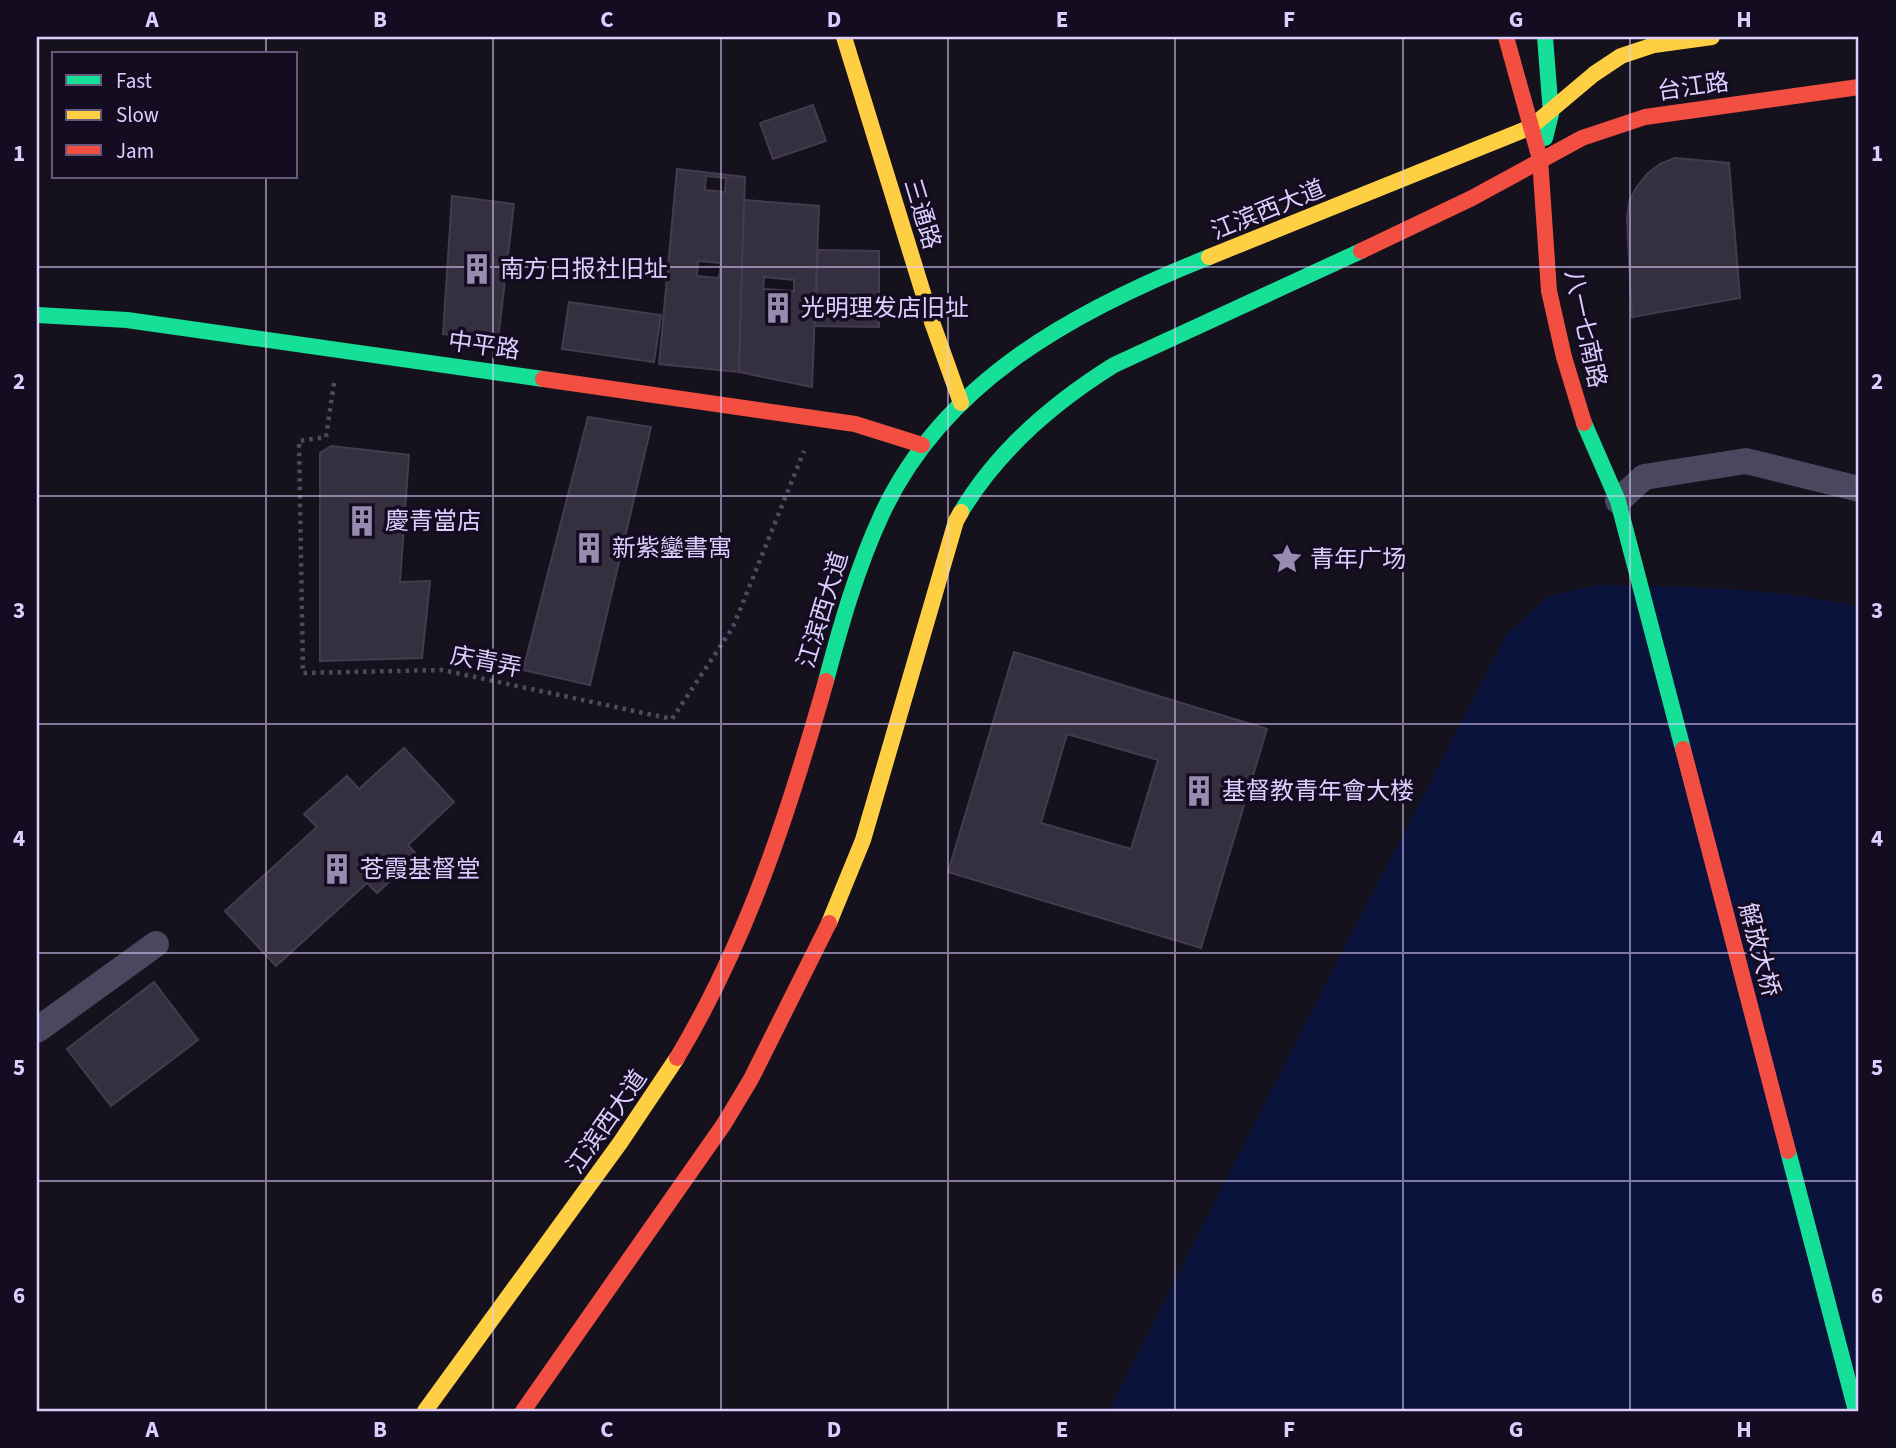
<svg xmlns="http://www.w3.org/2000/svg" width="1896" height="1448" viewBox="0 0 1896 1448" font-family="'Source Sans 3','Noto Sans SC',sans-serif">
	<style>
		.water { fill: #0a133c }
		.building { fill: #35303f; stroke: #433c51; stroke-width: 2; fill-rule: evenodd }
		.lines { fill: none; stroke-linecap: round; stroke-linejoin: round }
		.path { stroke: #474f5e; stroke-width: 4.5; stroke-dasharray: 3.5 5; stroke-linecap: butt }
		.street { stroke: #4b475e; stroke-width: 26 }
		.fast { stroke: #16e098; stroke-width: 16 }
		.slow { stroke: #ffcf43; stroke-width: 16 }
		.jam { stroke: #f24e42; stroke-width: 16 }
		.grid { fill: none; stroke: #dcceff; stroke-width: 2; stroke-opacity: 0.55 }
		.labels { text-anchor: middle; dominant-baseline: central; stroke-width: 7; stroke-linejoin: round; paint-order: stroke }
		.street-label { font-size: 24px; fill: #dcceff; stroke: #140d22 }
		.poi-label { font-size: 24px; fill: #dcceff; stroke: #140d22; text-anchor: start }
		.neatline { fill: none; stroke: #dcceff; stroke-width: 2.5 }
		.grid-label { font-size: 23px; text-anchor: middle; font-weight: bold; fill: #dcceff }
	</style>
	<rect width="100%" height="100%" fill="#15121d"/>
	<!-- water -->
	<path class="water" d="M1598 585C1685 587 1774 587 1859 607V1411H1109L1309 1016 1507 634 1549 596Z"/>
	<!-- building -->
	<g class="building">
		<path d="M813 105 826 141 773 159 760 123Z"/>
		<path d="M1675 158 1729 163 1740 298 1632 317 1627 219 1629 202 1636 188 1647 174 1660 164Z"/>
		<path d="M677 169 745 177 739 372 659 364ZM706 176 726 178 725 192 705 190ZM698 261 721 263 719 278 697 276Z"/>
		<path d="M452 196 514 204 498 340 443 334Z"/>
		<path d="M744 200 819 206 812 387 739 372ZM764 277 794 280V291L763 289Z"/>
		<path d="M818 250 879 251V327L815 326Z"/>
		<path d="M569 302 661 315 654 362 562 349Z"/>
		<path d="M588 417 651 427 590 685 523 670Z"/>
		<path d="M331 446 409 455 400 582 430 581 422 658 320 661V453Z"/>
		<path d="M1014 652 1267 729 1201 948 948 872ZM1067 734 1158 760 1131 849 1041 823Z"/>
		<path d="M404 748 454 802 408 845 418 856 377 893 367 883 276 966 225 911 317 827 304 814 347 776 359 789Z"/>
		<path d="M154 982 198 1040 111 1106 67 1049Z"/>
	</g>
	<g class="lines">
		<!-- path -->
		<path class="path" d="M334 383 326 437 299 441 303 673 442 670 672 719 733 627 804 451"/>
		<!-- street -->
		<g class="street">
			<path d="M1618 501 1644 477 1746 461 1859 489"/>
			<path d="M37 1030 156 944"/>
		</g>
		<!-- fast -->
		<g class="fast">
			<path d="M1545 37 1551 114 1545 138"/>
			<path d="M37 315 127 320 543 379"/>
			<path d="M1584 423 1618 501 1683 749"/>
			<path d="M961 512C998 450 1053 403 1114 365L1361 251"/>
			<path d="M826 681C841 624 857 568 882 514 944 380 1078 309 1209 257"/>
			<path d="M1788 1151 1856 1411"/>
		</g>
		<!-- slow -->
		<g class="slow">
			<path d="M844 37 932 322 961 403"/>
			<path d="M1209 257 1531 127 1594 74 1621 56 1654 45 1712 37"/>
			<path d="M829 923 863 840 956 521 961 512"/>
			<path d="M425 1411 620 1143 677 1058"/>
		</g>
		<!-- jam -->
		<g class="jam">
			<path d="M1506 37 1540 159 1549 291 1564 357 1584 423"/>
			<path d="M1361 251 1472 198 1582 138 1645 117 1859 87"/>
			<path d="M543 379 855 424 922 445"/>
			<path d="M1683 749 1788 1151"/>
			<path d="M677 1058C747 941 789 812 826 681"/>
			<path d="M523 1411 724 1124 751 1079 829 923"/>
		</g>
	</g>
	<!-- grid -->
	<path class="grid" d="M266 37V54M493 37V1411M721 37V1411M948 37V1411M1175 37V1411M1403 37V1411M1630 37V1411M266 177V1411M37 267H1859M37 496H1859M37 724H1859M37 953H1859M37 1181H1859"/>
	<!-- icons -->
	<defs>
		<symbol id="building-bare" viewBox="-9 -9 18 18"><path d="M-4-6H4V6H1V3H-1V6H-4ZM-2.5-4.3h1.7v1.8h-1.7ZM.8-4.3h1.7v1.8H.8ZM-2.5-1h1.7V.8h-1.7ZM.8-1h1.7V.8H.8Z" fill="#968cb0" stroke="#140d22" stroke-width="2.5" paint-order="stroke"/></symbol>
		<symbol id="sight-bare" viewBox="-9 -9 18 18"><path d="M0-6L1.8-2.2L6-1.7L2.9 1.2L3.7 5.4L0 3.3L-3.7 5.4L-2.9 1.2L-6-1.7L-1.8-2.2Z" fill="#968cb0" stroke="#140d22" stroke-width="2.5" paint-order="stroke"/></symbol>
	</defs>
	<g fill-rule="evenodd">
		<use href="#building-bare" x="455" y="247" width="44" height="44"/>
		<use href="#building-bare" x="756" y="286" width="44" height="44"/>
		<use href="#building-bare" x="340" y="499" width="44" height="44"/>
		<use href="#building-bare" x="567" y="526" width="44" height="44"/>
		<use href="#sight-bare" x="1265" y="537" width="44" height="44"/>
		<use href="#building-bare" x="1177" y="769" width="44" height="44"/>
		<use href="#building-bare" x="315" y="847" width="44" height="44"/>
	</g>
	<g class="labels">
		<!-- street labels -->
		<g class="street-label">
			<text transform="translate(1693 87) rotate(-8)">台江路</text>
			<text transform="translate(1268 210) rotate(-22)">江滨西大道</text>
			<text transform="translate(922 214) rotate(73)">三通路</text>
			<text transform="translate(1585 329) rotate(78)">八一七南路</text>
			<text transform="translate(484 346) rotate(8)">中平路</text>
			<text transform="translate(823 610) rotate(-73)">江滨西大道</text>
			<text transform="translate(486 662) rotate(11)">庆青弄</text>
			<text transform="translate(1759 950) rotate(75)">解放大桥</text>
			<text transform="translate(607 1122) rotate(-55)">江滨西大道</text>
		</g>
		<!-- poi labels -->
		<g class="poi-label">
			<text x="500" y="269">南方日报社旧址</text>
			<text x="801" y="308">光明理发店旧址</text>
			<text x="385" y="521">慶青當店</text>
			<text x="612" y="548">新紫鑾書寓</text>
			<text x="1310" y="559">青年广场</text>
			<text x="1222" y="791">基督教青年會大楼</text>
			<text x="360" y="869">苍霞基督堂</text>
		</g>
	</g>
	<!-- border -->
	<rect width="1896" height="1448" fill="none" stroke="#140d22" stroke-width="77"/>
	<!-- legend -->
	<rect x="52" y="52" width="245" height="126" fill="#140d22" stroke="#645a7a" stroke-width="2"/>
	<rect x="66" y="75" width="35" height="10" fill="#16e098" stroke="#645a7a" stroke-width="2"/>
	<text x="116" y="88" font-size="21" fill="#dcceff">Fast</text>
	<rect x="66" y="110" width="35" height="10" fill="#ffcf43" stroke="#645a7a" stroke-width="2"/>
	<text x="116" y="122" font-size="21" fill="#dcceff">Slow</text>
	<rect x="66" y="145" width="35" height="10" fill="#f24e42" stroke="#645a7a" stroke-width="2"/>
	<text x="116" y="158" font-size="21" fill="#dcceff">Jam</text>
	<rect x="38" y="38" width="1819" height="1372" class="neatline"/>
	<g class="grid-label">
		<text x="152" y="27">A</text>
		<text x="380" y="27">B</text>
		<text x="607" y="27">C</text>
		<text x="834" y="27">D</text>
		<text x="1062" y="27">E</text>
		<text x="1289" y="27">F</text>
		<text x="1516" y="27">G</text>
		<text x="1744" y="27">H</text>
		<text x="19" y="161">1</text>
		<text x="1877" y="161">1</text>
		<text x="19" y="389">2</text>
		<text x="1877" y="389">2</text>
		<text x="19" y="618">3</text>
		<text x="1877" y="618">3</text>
		<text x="19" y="846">4</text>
		<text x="1877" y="846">4</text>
		<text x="19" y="1075">5</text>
		<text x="1877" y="1075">5</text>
		<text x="19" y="1303">6</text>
		<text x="1877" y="1303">6</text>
		<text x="152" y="1437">A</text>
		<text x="380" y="1437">B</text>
		<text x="607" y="1437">C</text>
		<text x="834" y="1437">D</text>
		<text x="1062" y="1437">E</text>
		<text x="1289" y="1437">F</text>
		<text x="1516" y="1437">G</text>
		<text x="1744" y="1437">H</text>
	</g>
</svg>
